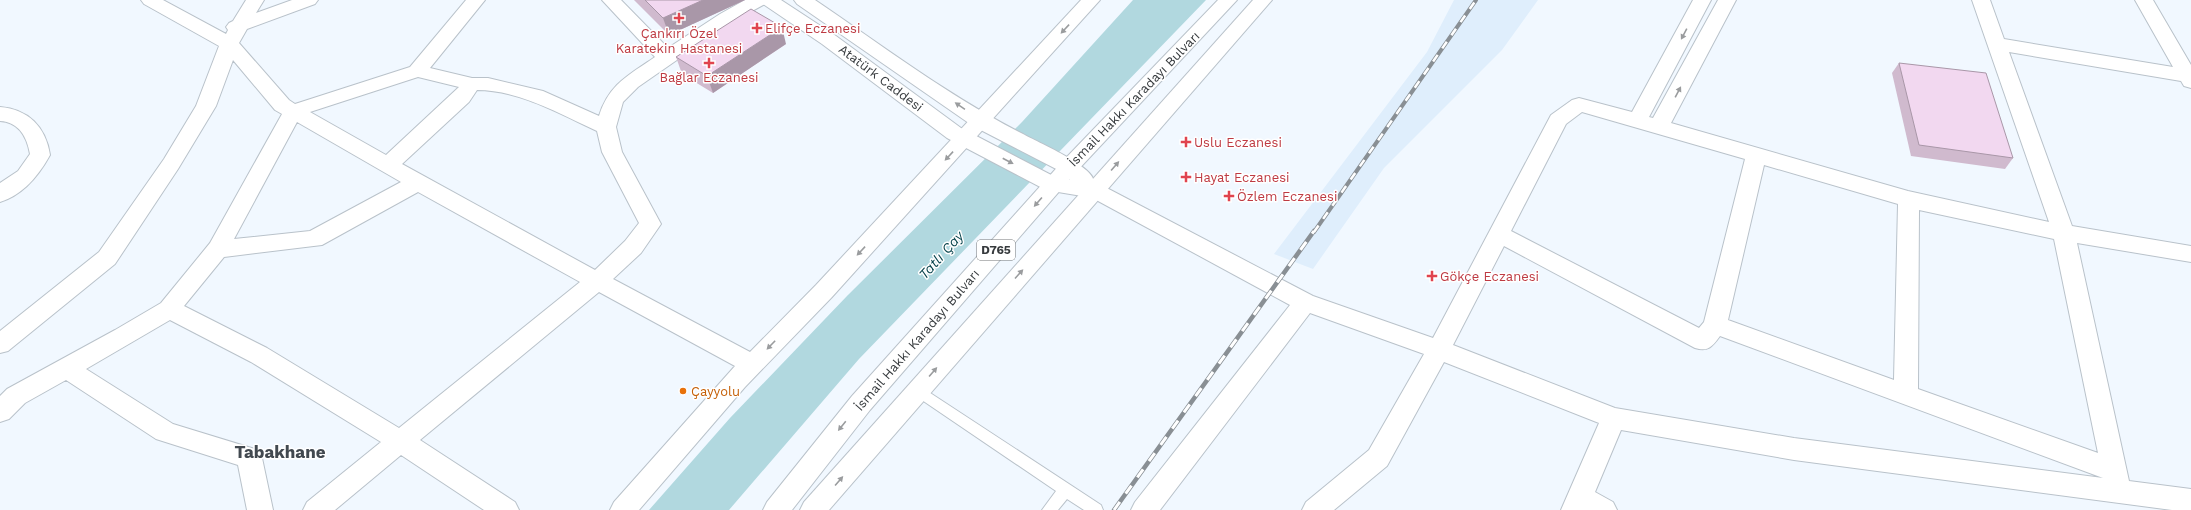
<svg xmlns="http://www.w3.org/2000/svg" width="2191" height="510" viewBox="0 0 2191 510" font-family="'Work Sans',sans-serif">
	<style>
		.built { fill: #dfeefc }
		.water { fill: #b1d8df }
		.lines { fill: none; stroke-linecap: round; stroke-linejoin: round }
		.lane-casing { stroke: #b9c2ca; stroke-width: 2 }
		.street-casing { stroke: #b9c2ca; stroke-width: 2 }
		.secondary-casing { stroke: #b9c2ca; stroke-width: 2 }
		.highway-casing { stroke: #b9c2ca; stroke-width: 2 }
		.lane { fill: #fff; fill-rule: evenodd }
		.street { fill: #fff; fill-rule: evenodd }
		.secondary { fill: #fff; fill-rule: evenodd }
		.highway { fill: #fff; fill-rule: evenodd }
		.rail-far1-casing { stroke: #898f94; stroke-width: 4 }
		.rail-casing { stroke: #898f94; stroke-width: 4.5 }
		.rail-far1 { stroke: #fff; stroke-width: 2.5; stroke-dasharray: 8; stroke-linecap: butt }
		.rail { stroke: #fff; stroke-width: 3; stroke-dasharray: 10; stroke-linecap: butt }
		.wall { fill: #d0bace }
		.shaded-wall { fill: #a997a8 }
		.building { fill: #f2d8f0; stroke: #a997a8 }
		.oneway { fill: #9a9c9e }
		.health-dot { fill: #e0444e; stroke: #fff; stroke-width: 1.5 }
		.food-dot { fill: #e8710a; stroke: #fff; stroke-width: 1.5 }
		.labels { text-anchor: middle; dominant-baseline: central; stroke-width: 3; stroke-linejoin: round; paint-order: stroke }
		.shield { fill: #fff; stroke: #727577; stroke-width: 1 }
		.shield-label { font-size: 12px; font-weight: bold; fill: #363a3d }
		.health-label { font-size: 13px; fill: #be3a42; stroke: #fff; text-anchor: start }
		.street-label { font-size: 13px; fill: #363a3d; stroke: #fff }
		.food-label { font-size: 13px; fill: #c56008; stroke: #fff; text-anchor: start }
		.water-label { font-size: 14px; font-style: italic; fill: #08444d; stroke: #fff }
		.district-label { font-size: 17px; font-weight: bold; fill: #424950; stroke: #fff }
	</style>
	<rect width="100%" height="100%" fill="#f1f8ff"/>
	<!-- built -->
	<path class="built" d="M1454 0H1538L1502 50 1384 168 1313 269 1274 254 1427 52Z"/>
	<!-- water -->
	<path class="water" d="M1133 0H1206L859 359 729 510H649L730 418 847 296 1022 122Z"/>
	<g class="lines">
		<defs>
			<path id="lane" d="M918 385 1101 505 1103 510H1084L1067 499 1058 510H1042L1056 491 913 394 911 390 913 386Z"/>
			<g id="street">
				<path d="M141 0H163L226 34 228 30 226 27 229 23 233 21 246 0H264L256 13 292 0H318L315 4 247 29 239 43 289 100 295 104 410 67 466 0H485L430 68 472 78H488L543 91 599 116C609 84 629 75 655 57L602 0H621L668 48 720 14 745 0H768L765 4 732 22 674 62 638 87 623 102 616 127 622 152 661 224 641 253 613 279 750 352 816 285 1081 0H1100L832 297 745 387 639 510H610L614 502 735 366 599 292 420 440 515 502 519 510H484L401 455 335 510H303L307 502 381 442 251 362 170 320 86 369 173 424 258 450 262 458 273 510H247L238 465 156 439 66 380 25 403 9 419 0 422V396L7 389 115 330 161 303 210 243 282 114 275 110 233 60 216 106 178 169 115 264 8 351 0 353V331L99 252 164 159 196 106 219 46 144 4ZM418 77 459 87 386 155 310 112ZM477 90C519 90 560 114 597 131L602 152 639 223 625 241 595 270 402 164 469 102ZM297 122 401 182 310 231 234 239ZM418 192 580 282 399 428 267 348 184 306 224 257 322 245Z"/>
				<path d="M1693 0H1711L1649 117 1653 118 1718 0H1736L1671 123 1908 191 2049 222 1972 0H1990L2004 39 2173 67 2135 0H2153L2191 65V88L2184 86 2181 81 2009 52 2072 226 2191 246V262L2077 243 2129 481 2191 489V510H2172L1794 460 1621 430 1595 492 1613 502 1617 510H1561L1599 423 1444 362 1387 466 1334 510H1302L1306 502 1369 450 1424 354 1310 313 1160 510H1131L1135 502 1290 305 1087 195 1084 190 1087 185 1094 182 1101 185 1313 296 1433 338 1551 115 1572 100 1579 98 1632 112ZM1582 112 1745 159 1704 322 1699 328 1511 231 1566 124ZM1764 165 1898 204 1894 380 1728 320ZM1919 210 2054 239 2098 453 1918 389ZM1504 246 1695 348C1708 352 1712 347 1720 336L2103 478 1794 438 1615 408 1453 345Z"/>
				<path d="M0 107C28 109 46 127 50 155 39 175 23 195 0 202V183L18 171 30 154C27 137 19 122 0 121Z"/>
			</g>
			<path id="secondary" d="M760 0H781L836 36 961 128 1057 178 1070 180 1062 172 973 126 797 4 794 0H815C883 46 950 97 1023 134 1037 142 1094 166 1094 182L1101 185 1104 190 1101 195 1094 198 1046 190 947 138 822 44 763 4Z"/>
			<g id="highway">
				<path d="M1218 0H1237L1076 172 870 410 792 510H763L767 502 852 396 1062 162Z"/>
				<path d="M1253 0H1272L829 510H800L804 502Z"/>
			</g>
		</defs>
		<!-- lane casing -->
		<use href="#lane" class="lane-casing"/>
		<!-- street casing -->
		<use href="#street" class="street-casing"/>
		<!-- secondary casing -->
		<use href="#secondary" class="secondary-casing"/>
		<!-- highway casing -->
		<use href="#highway" class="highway-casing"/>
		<!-- lane -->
		<use href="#lane" class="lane"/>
		<!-- street -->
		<use href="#street" class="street"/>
		<!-- secondary -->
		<use href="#secondary" class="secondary"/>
		<!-- highway -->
		<use href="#highway" class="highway"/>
		<defs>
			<path id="rail-far1" d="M1314 232 1476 0"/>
			<path id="rail" d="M1114 510 1314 231"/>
		</defs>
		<!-- rail-far1 casing -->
		<use href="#rail-far1" class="rail-far1-casing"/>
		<!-- rail casing -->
		<use href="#rail" class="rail-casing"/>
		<!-- rail-far1 -->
		<use href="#rail-far1" class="rail-far1"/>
		<!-- rail -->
		<use href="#rail" class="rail"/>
	</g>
	<!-- wall -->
	<g class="wall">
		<path d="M634 0H745L669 35Z"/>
		<path d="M786 44 713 93 682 74 676 57Z"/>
		<path d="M1899 63 2013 158 2005 169 1911 156 1892 73Z"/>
	</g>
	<!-- shaded-wall -->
	<g class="shaded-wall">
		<path d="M703 0H745L669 35 663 18Z"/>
		<path d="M782 27 786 44 713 93 707 76Z"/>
	</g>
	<!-- building -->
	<g class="building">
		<path d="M645 0H703L663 18Z"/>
		<path d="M751 9 782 27 707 76 676 57Z"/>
		<path d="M1899 63 1986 73 2013 158 1919 145Z"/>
	</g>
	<!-- one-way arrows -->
	<defs><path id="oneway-solid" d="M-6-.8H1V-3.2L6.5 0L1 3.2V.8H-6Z"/></defs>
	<g class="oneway">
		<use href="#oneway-solid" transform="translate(1065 29) rotate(133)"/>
		<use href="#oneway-solid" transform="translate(1684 34) rotate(118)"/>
		<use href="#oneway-solid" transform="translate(1678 92) rotate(-62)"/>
		<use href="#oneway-solid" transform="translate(960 106) rotate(-146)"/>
		<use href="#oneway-solid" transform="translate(949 156) rotate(133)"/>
		<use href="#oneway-solid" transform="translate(1008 161) rotate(28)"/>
		<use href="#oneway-solid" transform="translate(1115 166) rotate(-49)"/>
		<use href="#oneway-solid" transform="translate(1038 202) rotate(131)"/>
		<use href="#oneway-solid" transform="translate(861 251) rotate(133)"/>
		<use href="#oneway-solid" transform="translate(1019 274) rotate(-48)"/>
		<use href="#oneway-solid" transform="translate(771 345) rotate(134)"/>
		<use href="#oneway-solid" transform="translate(933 372) rotate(-49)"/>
		<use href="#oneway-solid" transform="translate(842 426) rotate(129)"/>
		<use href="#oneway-solid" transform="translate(839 481) rotate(-49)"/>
	</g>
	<!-- markers -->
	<g class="health-dot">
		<path d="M677 12h4v4h4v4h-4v4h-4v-4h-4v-4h4z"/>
		<path d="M755 22h4v4h4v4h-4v4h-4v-4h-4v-4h4z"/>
		<path d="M707 57h4v4h4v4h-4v4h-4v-4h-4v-4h4z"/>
		<path d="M1184 136h4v4h4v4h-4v4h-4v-4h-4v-4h4z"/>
		<path d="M1184 171h4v4h4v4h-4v4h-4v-4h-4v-4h4z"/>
		<path d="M1227 190h4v4h4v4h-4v4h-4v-4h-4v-4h4z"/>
		<path d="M1430 270h4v4h4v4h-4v4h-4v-4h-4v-4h4z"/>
	</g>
	<circle class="food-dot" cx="683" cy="391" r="4"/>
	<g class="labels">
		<!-- shield labels -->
		<rect class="shield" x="977" y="240" width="38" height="20" rx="3"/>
		<g class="shield-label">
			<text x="996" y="250">D765</text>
		</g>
		<!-- health labels -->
		<g class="health-label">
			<text x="765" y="28">Elifçe Eczanesi</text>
			<text x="679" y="33" text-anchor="middle">Çankırı Özel<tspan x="679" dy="15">Karatekin Hastanesi</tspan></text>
			<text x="709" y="77" text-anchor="middle">Bağlar Eczanesi</text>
			<text x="1194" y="142">Uslu Eczanesi</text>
			<text x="1194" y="177">Hayat Eczanesi</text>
			<text x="1237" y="196">Özlem Eczanesi</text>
			<text x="1440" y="276">Gökçe Eczanesi</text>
		</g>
		<!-- street labels -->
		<g class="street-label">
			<text transform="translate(881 78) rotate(37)">Atatürk Caddesi</text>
			<text transform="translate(1134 99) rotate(-46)">İsmail Hakkı Karadayı Bulvarı</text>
			<text transform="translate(917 340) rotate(-49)">İsmail Hakkı Karadayı Bulvarı</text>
		</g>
		<!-- food labels -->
		<g class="food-label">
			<text x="691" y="391">Çayyolu</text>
		</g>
		<!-- water labels -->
		<g class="water-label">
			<text transform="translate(941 255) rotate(-48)">Tatlı Çay</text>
		</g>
		<!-- district labels -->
		<g class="district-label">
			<text x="280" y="452">Tabakhane</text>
		</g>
	</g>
</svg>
